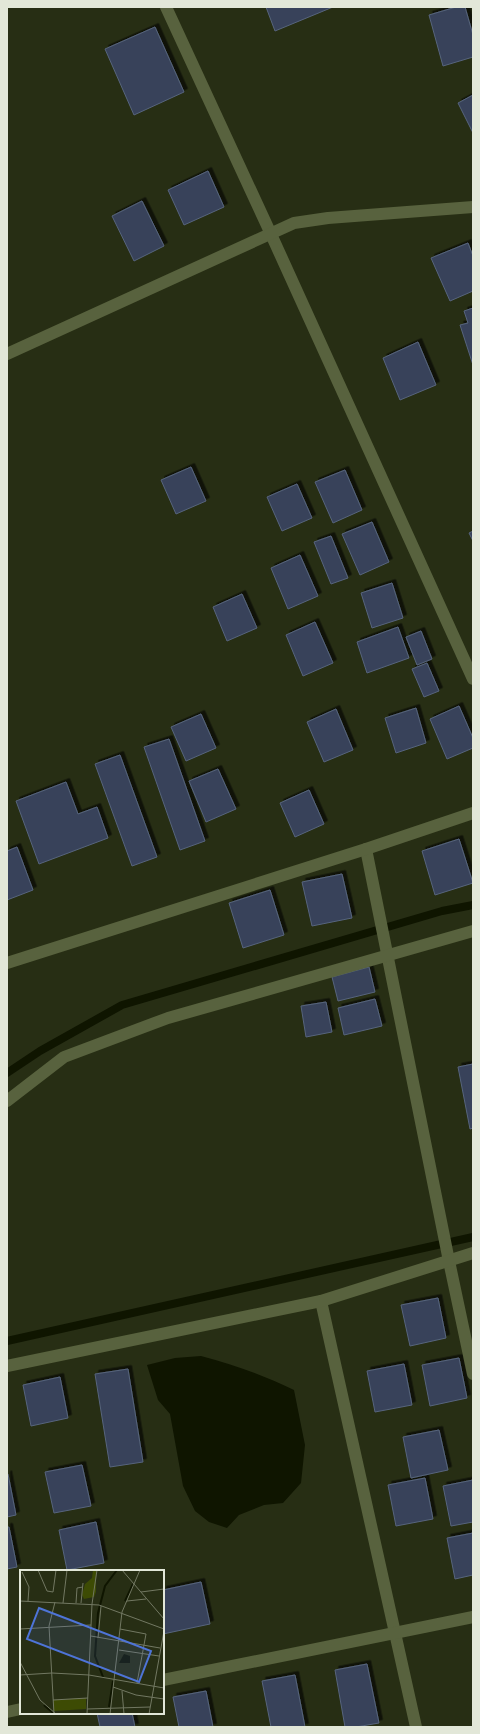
<svg xmlns="http://www.w3.org/2000/svg" width="480" height="1734" viewBox="0 0 480 1734" font-family="'IBM Plex Sans',sans-serif">
	<style>
		.water { fill: #0f1500 }
		.lines { fill: none; stroke-linecap: round; stroke-linejoin: round }
		.stream { stroke: #0f1500; stroke-width: 8 }
		.building { fill: #37435a; stroke: #57647d; filter: url(#shadow) }
		.minor { stroke: #58623e; stroke-width: 12 }
		.inset-river { fill: none; stroke: #0f1500; stroke-width: 2 }
		.inset-road { fill: none; stroke: #727862; stroke-width: 1 }
		.view { fill: #4e74d8; fill-opacity: 0.15; stroke: #4e74d8; stroke-width: 2 }
		.inset-edge { fill: none; stroke: #e2e7d8; stroke-width: 2 }
	</style>
	<defs>
		<filter id="shadow"><feDropShadow dx="3.5" dy="-3.5" stdDeviation="0" flood-color="#0009"/></filter>
	</defs>
	<rect width="100%" height="100%" fill="#272e14"/>
	<!-- water -->
	<path class="water" d="M201 1356C235 1365 263 1375 294 1390L305 1445 301 1483 283 1503 264 1505 239 1515 227 1528 209 1522 195 1511 183 1486 170 1414 158 1400 147 1365 175 1358Z"/>
	<g class="lines">
		<!-- stream -->
		<g class="stream">
			<path d="M7 1073 40 1051 122 1005 442 911 473 905"/>
			<path d="M7 1341 473 1237"/>
		</g>
	</g>
	<!-- building -->
	<g class="building">
		<path d="M266 7H333L275 31Z"/>
		<path d="M456 7H465L473 35V57L443 66 429 15Z"/>
		<path d="M155 27 184 92 134 115 105 49Z"/>
		<path d="M473 95V133L458 103Z"/>
		<path d="M208 171 224 207 184 225 168 190Z"/>
		<path d="M142 201 164 246 134 261 112 216Z"/>
		<path d="M468 243 473 256V291L450 301 431 258Z"/>
		<path d="M473 308V365L460 325 468 323 464 311Z"/>
		<path d="M418 342 436 385 400 400 383 358Z"/>
		<path d="M191 467 206 501 176 514 161 480Z"/>
		<path d="M345 470 362 510 333 523 315 482Z"/>
		<path d="M297 484 312 518 282 531 267 497Z"/>
		<path d="M372 522 389 562 360 575 342 534Z"/>
		<path d="M473 531V541L469 533Z"/>
		<path d="M331 536 348 578 331 584 314 542Z"/>
		<path d="M300 555 318 596 288 609 271 568Z"/>
		<path d="M392 583 403 618 372 628 361 593Z"/>
		<path d="M242 594 257 628 227 641 213 607Z"/>
		<path d="M315 622 333 663 303 676 286 635Z"/>
		<path d="M398 627 409 658 367 673 357 642Z"/>
		<path d="M421 631 432 659 417 665 406 637Z"/>
		<path d="M427 663 439 691 424 697 412 669Z"/>
		<path d="M459 706 473 738V748L447 759 430 719Z"/>
		<path d="M416 708 426 743 396 753 385 718Z"/>
		<path d="M336 709 353 750 324 762 307 722Z"/>
		<path d="M201 714 216 748 186 761 171 727Z"/>
		<path d="M169 739 205 841 180 850 144 747Z"/>
		<path d="M120 755 157 857 132 866 95 764Z"/>
		<path d="M218 769 236 809 206 822 189 781Z"/>
		<path d="M66 782 78 814 97 807 108 838 39 864 16 801Z"/>
		<path d="M309 790 324 824 295 837 280 803Z"/>
		<path d="M459 839 473 883 435 895 422 851Z"/>
		<path d="M17 847 33 890 7 900V851Z"/>
		<path d="M342 874 352 918 312 926 302 882Z"/>
		<path d="M270 890 284 935 243 948 229 903Z"/>
		<path d="M369 967 375 992 338 1001 332 977Z"/>
		<path d="M375 999 382 1026 344 1035 338 1008Z"/>
		<path d="M326 1002 332 1032 306 1037 301 1006Z"/>
		<path d="M473 1064V1128L470 1129 458 1067Z"/>
		<path d="M438 1298 446 1338 410 1346 401 1305Z"/>
		<path d="M459 1358 467 1398 430 1406 422 1365Z"/>
		<path d="M404 1364 412 1405 375 1412 367 1371Z"/>
		<path d="M128 1369 143 1462 110 1467 95 1374Z"/>
		<path d="M60 1377 68 1418 31 1426 23 1385Z"/>
		<path d="M439 1430 448 1470 411 1478 403 1437Z"/>
		<path d="M82 1465 91 1506 54 1513 45 1472Z"/>
		<path d="M8 1474 16 1515 7 1517V1475Z"/>
		<path d="M425 1478 433 1519 396 1526 388 1485Z"/>
		<path d="M473 1480V1522L451 1526 443 1486Z"/>
		<path d="M96 1522 104 1563 67 1570 59 1530Z"/>
		<path d="M7 1527H9L17 1567 7 1569Z"/>
		<path d="M473 1533V1575L455 1579 447 1538Z"/>
		<path d="M201 1582 210 1624 163 1634V1590Z"/>
		<path d="M367 1664 379 1723 356 1727H345L335 1670Z"/>
		<path d="M295 1675 305 1727H271L262 1681Z"/>
		<path d="M206 1691 213 1727H179L173 1697Z"/>
		<path d="M97 1713H132L135 1727H100Z"/>
	</g>
	<g class="lines">
		<!-- minor -->
		<g class="minor">
			<path d="M166 7 270 232 473 679"/>
			<path d="M7 354 294 223 328 218 473 207"/>
			<path d="M366 849 449 1261 473 1374"/>
			<path d="M7 963 366 849 473 813"/>
			<path d="M7 1101 64 1057 168 1018 473 931"/>
			<path d="M321 1301 416 1727"/>
			<path d="M7 1366 321 1301 473 1253"/>
			<path d="M163 1680 473 1617"/>
			<path d="M7 1712 21 1709"/>
		</g>
	</g>
	<!-- overview -->
	<g transform="translate(20 1570)">
		<rect width="144" height="144" fill="#272e14"/>
		<path d="M73 0H76V22L74 27 64 29 62 25 65 14 72 8ZM66 128V139L34 141 33 130Z" fill="#3d4b04"/>
		<path d="M104 84 110 86V93H99Z" fill="#0f1500"/>
		<path class="inset-river" d="M105 31 113 14M83 107 75 86 78 43 85 16 97 0M24 135 34 144M89 137 93 111"/>
		<path class="inset-road" d="M18 0 27 21 33 22 36 0M102 0 144 49M2 2 9 17 8 31M121 22 144 19M0 31 79 35 144 59M107 31 126 29M43 33 47 0M56 33 57 18 63 17M61 33 63 13M0 59 71 55M100 59 126 64 117 113M71 66 140 78M78 68 81 36M99 80 139 86M0 92 20 130 36 144M0 105 32 103 69 105 144 118M93 117 116 125 144 129M102 121 104 144M33 130 68 128M67 139 130 137M13 144H31M34 144 29 56 35 32M67 144 72 34 77 0M90 144 102 42 120 0M129 144 144 61"/>
		<path class="view" d="M19 38 131 81 119 112 7 69Z"/>
		<rect width="144" height="144" class="inset-edge"/>
	</g>
	<!-- border -->
	<rect width="480" height="1734" fill="none" stroke="#e2e7d8" stroke-width="16"/>
</svg>
